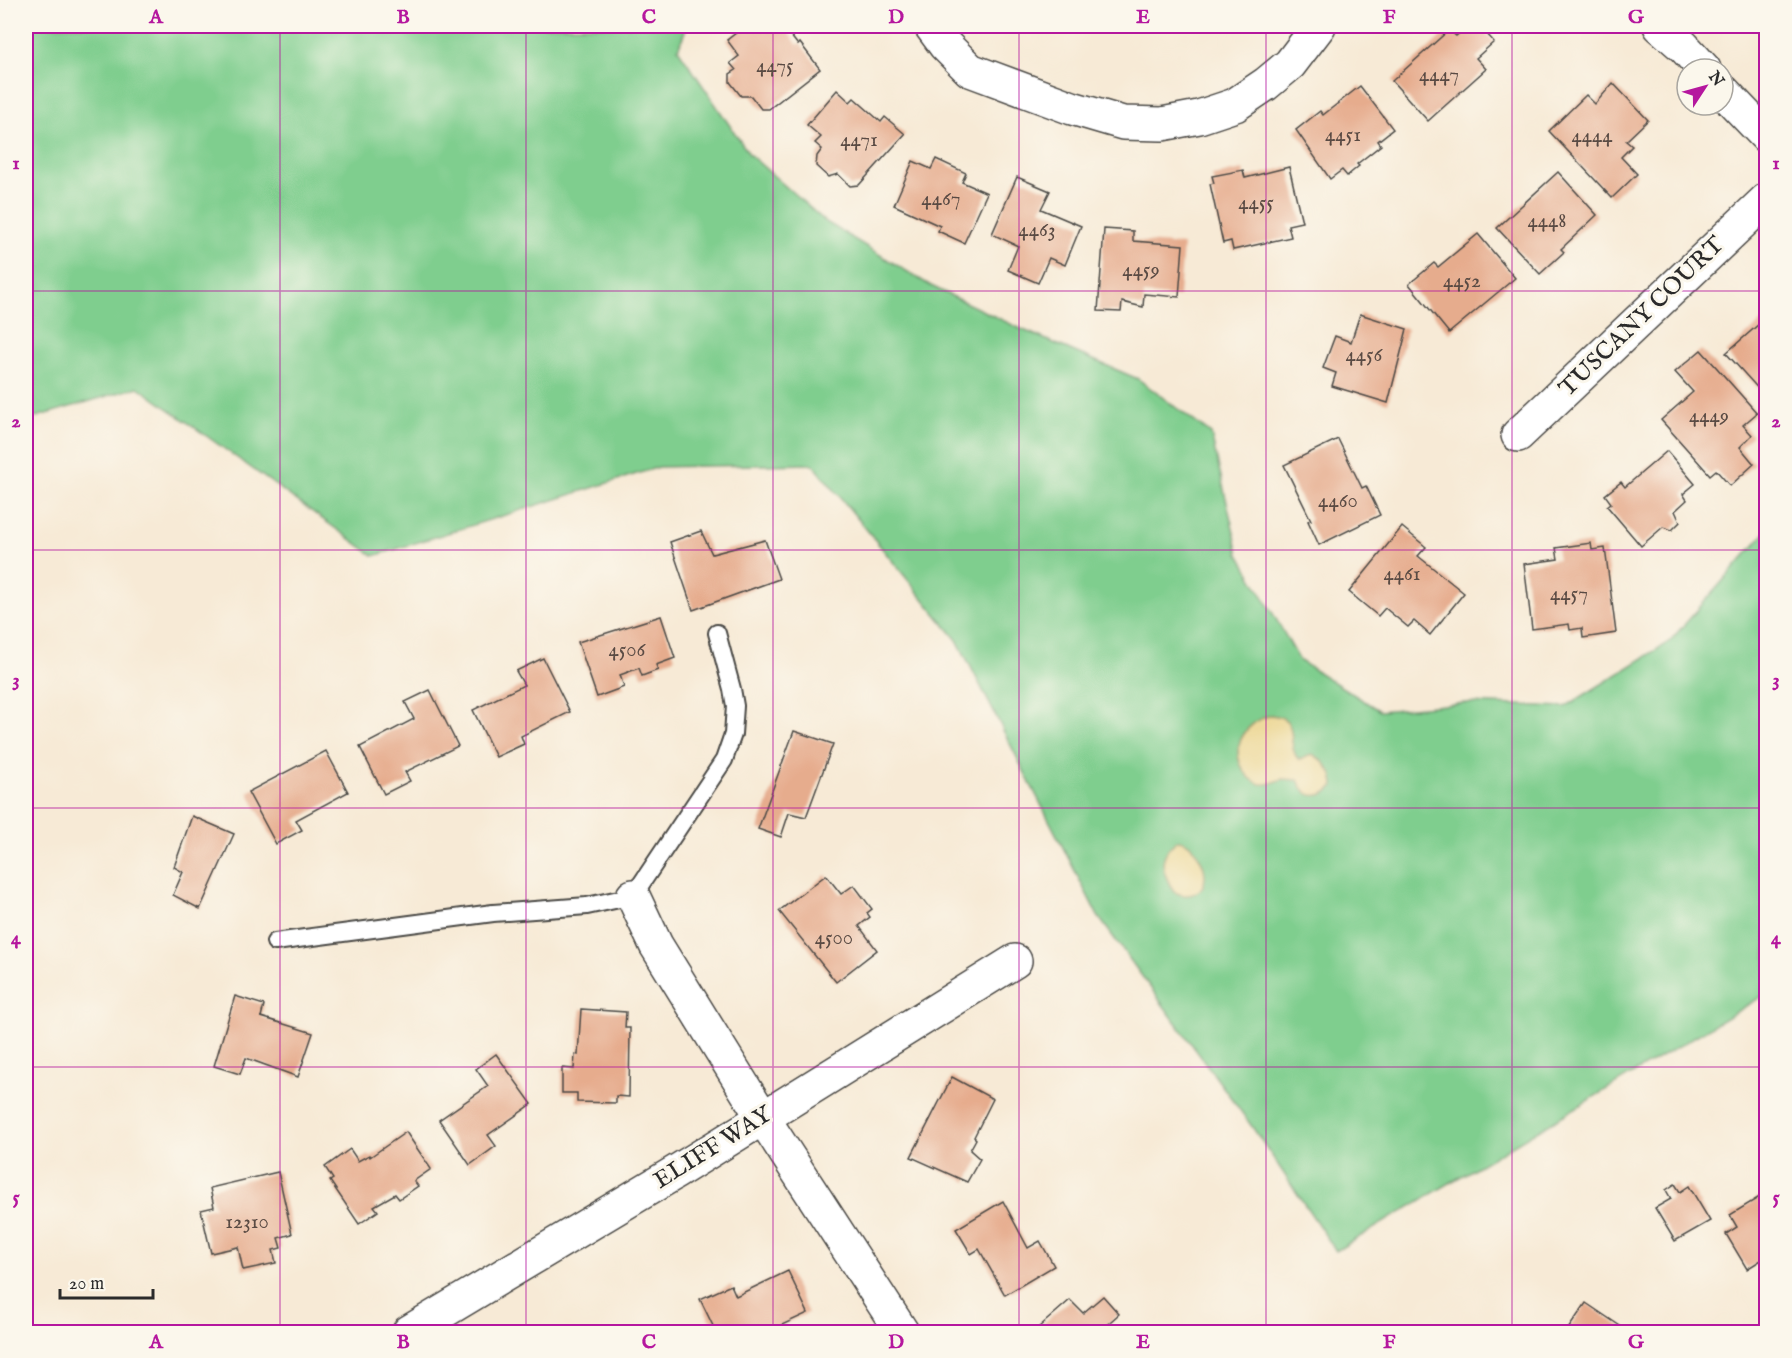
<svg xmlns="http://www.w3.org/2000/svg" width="1792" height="1358" viewBox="0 0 1792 1358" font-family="'IM FELL English',serif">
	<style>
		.green { fill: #7fce8e; stroke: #557c5c; stroke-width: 1.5 }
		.sand { fill: #eeda9e; stroke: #8c8264; stroke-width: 1.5 }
		.building { fill: #e6ac8d }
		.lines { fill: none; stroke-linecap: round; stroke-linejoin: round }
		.lane-casing { stroke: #4a4845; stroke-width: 20 }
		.street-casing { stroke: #4a4845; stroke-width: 36 }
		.lane { stroke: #fff; stroke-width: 16 }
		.street { stroke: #fff; stroke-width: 33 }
		.grid { fill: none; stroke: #b5179e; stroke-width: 1.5; stroke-opacity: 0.55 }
		.labels { text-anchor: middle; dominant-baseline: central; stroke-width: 6; stroke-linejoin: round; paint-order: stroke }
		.number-label { font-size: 21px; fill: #5a4b44 }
		.street-label { font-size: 24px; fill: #2b2b2b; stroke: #fbf7ec }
		.neatline { fill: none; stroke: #b5179e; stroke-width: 2 }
		.grid-label { font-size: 20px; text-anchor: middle; font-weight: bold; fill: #b5179e }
	</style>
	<rect width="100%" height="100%" fill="#fbf7ec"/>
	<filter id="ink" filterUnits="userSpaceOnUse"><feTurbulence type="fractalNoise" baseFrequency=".0167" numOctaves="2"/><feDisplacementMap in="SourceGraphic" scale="12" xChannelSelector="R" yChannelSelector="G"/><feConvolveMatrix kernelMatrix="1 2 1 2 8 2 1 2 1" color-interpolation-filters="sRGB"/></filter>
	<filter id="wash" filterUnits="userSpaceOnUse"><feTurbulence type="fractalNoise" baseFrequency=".008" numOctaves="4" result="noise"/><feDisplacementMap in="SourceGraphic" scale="24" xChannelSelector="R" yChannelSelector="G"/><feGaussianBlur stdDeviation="1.35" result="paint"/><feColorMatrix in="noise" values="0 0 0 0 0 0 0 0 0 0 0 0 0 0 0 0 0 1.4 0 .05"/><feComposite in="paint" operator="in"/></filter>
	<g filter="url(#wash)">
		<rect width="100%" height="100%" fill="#f7ead6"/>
		<!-- green -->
		<path class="green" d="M26 26H687L678 49 749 154 826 222 931 286 1021 329 1138 379 1211 434 1239 554 1300 661 1380 711 1466 703 1565 707 1669 642 1766 532V994L1336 1251 1253 1128 1098 916 957 640 813 464 659 467 374 556 138 387 26 420Z"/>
		<!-- sand -->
		<g class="sand">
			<path d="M1271 715C1302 718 1285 743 1298 759H1303L1312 754C1325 761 1333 771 1334 785 1329 793 1316 799 1307 793 1303 790 1300 784 1298 780 1293 780 1288 779 1283 779 1275 781 1269 786 1260 784 1253 782 1246 775 1243 769 1229 745 1248 721 1271 715Z"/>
			<path d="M1178 840C1192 840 1205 863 1205 876 1205 894 1188 899 1174 892 1162 872 1156 856 1178 840Z"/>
		</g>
		<g id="blocks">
			<!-- building -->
			<g class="building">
				<path d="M745 26H783L798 45 800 43 820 69 769 109H761L751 96H741L730 82V74L736 70 730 63 739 56 727 40Z"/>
				<path d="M1468 26H1480L1494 42 1476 58 1486 69 1428 121 1392 81 1449 30 1456 36Z"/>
				<path d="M1613 83 1648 120 1626 141 1632 146 1621 157 1637 174 1612 198 1549 131 1586 95 1595 104Z"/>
				<path d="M1360 86 1393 129 1378 141 1381 145 1357 164 1359 166 1347 176 1342 170 1330 179 1296 130 1320 111 1323 115Z"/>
				<path d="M837 90 850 102 854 98 881 122 885 117 905 134 859 185 850 186 838 174 828 177 816 166 817 156 822 149 815 143 821 137 807 125Z"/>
				<path d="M936 159 966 173 962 182 987 193 964 243 938 231 940 226 894 205 913 161 931 169Z"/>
				<path d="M1289 167 1302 222 1288 225 1291 237 1233 250 1231 241 1223 243 1210 184 1214 183 1212 176 1243 170 1245 178Z"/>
				<path d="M1558 172 1597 215 1561 249 1564 252 1540 274 1497 228Z"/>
				<path d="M1017 177 1050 191 1041 209 1081 226 1065 265 1049 258 1038 283 1008 270 1018 246 992 234Z"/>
				<path d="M1104 229 1133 231V241L1183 245 1179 297 1144 294 1143 307 1122 302 1121 312 1098 311Z"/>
				<path d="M1478 234 1515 278 1449 333 1409 284 1434 263 1438 267Z"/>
				<path d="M1360 314 1407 329 1388 403 1332 386 1336 373 1323 368 1335 336 1351 342Z"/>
				<path d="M1766 318V391L1763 394 1726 353Z"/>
				<path d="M1701 350 1757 413 1743 425 1752 435 1740 447 1754 464 1730 486 1716 470 1710 475 1661 420 1693 392 1675 372Z"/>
				<path d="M1338 439 1362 488 1366 486 1380 515 1319 545 1308 521 1311 520 1284 465Z"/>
				<path d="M1667 451 1695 484 1683 494 1687 500 1675 511 1680 522 1672 530 1663 527 1641 546 1607 506 1611 503 1605 495 1621 482 1625 487Z"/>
				<path d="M1402 527 1426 547 1418 556 1464 593 1430 635 1414 621 1408 627 1385 608 1378 616 1349 592Z"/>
				<path d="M701 531 712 554 765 540 779 579 693 610 670 542Z"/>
				<path d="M1591 543 1592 550 1605 548 1616 633 1583 638 1582 628 1570 630 1569 624 1532 629 1524 564 1558 559 1556 548Z"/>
				<path d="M661 616 675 658 656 665 658 670 642 676 639 668 620 675 624 687 597 697 578 642Z"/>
				<path d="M543 658 570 712 521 736 524 744 496 757 473 710 524 685 516 671Z"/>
				<path d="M430 690 458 746 405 772 410 781 384 794 360 747 414 719 405 702Z"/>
				<path d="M794 731 833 744 806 817 789 813 781 837 758 829Z"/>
				<path d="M326 751 348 792 296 820 302 830 276 844 248 792Z"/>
				<path d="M192 816 234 834 200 909 173 895 183 872 174 867Z"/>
				<path d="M826 875 841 894 854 885 872 909 867 913 870 917 859 926 877 950 836 982 779 911Z"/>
				<path d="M235 996 264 1005 261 1017 313 1033 298 1077 246 1058 240 1074 214 1066Z"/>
				<path d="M581 1009 626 1012 625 1028H630L629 1097 616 1096V1103L577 1102V1093H562V1068L574 1069 575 1054 578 1055Z"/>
				<path d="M496 1054 532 1104 488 1135 496 1146 470 1165 439 1120 488 1086 476 1069Z"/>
				<path d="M952 1077 993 1099 974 1137 976 1139 970 1150 980 1159 967 1182 911 1157Z"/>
				<path d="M406 1132 431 1169 414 1181 418 1186 399 1199 395 1194 374 1206 378 1211 359 1224 330 1181 333 1179 325 1167 350 1149 358 1161 369 1155 370 1157Z"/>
				<path d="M278 1172 292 1234 278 1238 281 1248 273 1250 276 1263 243 1270 238 1247 211 1253 201 1210 214 1207 210 1188Z"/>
				<path d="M1675 1184 1680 1192 1689 1186 1710 1221 1675 1241 1655 1208 1671 1199 1666 1190Z"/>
				<path d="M1766 1193V1257L1747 1269 1726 1234 1737 1227 1730 1215Z"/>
				<path d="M1003 1201 1028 1248 1040 1241 1054 1266 1005 1295 979 1249 971 1254 956 1229Z"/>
				<path d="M788 1271 808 1313 771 1330 773 1332H716L700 1299 731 1285 736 1296Z"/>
				<path d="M1103 1296 1119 1314 1102 1329 1105 1332H1043L1039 1327 1070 1300 1083 1313Z"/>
				<path d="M1586 1303 1629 1332H1566Z"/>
			</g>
		</g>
	</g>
	<g filter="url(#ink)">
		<use href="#blocks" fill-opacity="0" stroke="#4a4845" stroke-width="1.5"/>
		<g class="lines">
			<defs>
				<path id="lane" d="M275 942 493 913 587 906 633 896 724 760 733 734 735 706 732 689 717 633"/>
				<g id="street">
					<path d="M931 26 945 45 970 70 1072 108 1123 123 1162 124 1199 117 1235 105 1266 84 1290 64 1319 26"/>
					<path d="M1660 26 1684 47 1704 69"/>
					<path d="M1723 91 1766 136"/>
					<path d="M1518 435 1766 200"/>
					<path d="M633 896 656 945 763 1118 902 1332"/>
					<path d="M409 1332 676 1172 1015 961"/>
				</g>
			</defs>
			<!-- lane casing -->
			<use href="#lane" class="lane-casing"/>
			<!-- street casing -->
			<use href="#street" class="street-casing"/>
			<!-- lane -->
			<use href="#lane" class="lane"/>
			<!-- street -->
			<use href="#street" class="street"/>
		</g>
	</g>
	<!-- grid -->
	<path class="grid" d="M280 26V1332M526 26V1332M773 26V1332M1019 26V1332M1266 26V1332M1512 26V1332M26 291H1766M26 550H1766M26 808H1766M26 1067H1766"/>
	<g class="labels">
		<!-- number labels -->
		<g class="number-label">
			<text x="775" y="66">4475</text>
			<text x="1439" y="75">4447</text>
			<text x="1343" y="135">4451</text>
			<text x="1592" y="136">4444</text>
			<text x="859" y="140">4471</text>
			<text x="941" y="199">4467</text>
			<text x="1256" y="203">4455</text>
			<text x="1547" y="221">4448</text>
			<text x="1037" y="230">4463</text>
			<text x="1141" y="270">4459</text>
			<text x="1462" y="281">4452</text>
			<text x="1364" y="355">4456</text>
			<text x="1709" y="416">4449</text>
			<text x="1338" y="501">4460</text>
			<text x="1402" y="574">4461</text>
			<text x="1569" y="594">4457</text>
			<text x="627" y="650">4506</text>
			<text x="834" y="938">4500</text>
			<text x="247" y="1222">12310</text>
		</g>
		<!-- street labels -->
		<g class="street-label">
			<text transform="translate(1642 317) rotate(-44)">TUSCANY COURT</text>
			<text transform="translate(713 1148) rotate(-32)">ELIFF WAY</text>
		</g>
	</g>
	<!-- margin -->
	<rect width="1792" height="1358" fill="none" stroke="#fbf7ec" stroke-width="66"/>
	<!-- north arrow -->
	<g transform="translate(1705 87) rotate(54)"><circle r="28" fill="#fbf7ec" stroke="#a8a59f" stroke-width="1.5"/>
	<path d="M0-4.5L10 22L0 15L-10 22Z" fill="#b5179e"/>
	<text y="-9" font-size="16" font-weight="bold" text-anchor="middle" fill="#2b2b2b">N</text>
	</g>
	<!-- scale -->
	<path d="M60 1289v9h93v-9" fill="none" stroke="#2b2b2b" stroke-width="3"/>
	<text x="69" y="1289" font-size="18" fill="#2b2b2b" stroke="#fbf7ec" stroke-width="4.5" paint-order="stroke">20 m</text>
	<rect x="33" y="33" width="1726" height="1292" class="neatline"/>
	<g class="grid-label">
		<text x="156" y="23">A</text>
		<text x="403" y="23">B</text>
		<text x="649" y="23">C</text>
		<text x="896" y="23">D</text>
		<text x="1143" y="23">E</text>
		<text x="1389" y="23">F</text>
		<text x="1636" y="23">G</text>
		<text x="16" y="169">1</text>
		<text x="1776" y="169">1</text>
		<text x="16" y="427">2</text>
		<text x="1776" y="427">2</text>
		<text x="16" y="686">3</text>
		<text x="1776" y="686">3</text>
		<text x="16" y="944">4</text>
		<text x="1776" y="944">4</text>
		<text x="16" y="1203">5</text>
		<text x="1776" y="1203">5</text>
		<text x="156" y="1348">A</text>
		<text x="403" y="1348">B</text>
		<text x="649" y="1348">C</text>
		<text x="896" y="1348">D</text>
		<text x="1143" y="1348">E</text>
		<text x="1389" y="1348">F</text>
		<text x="1636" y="1348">G</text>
	</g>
</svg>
